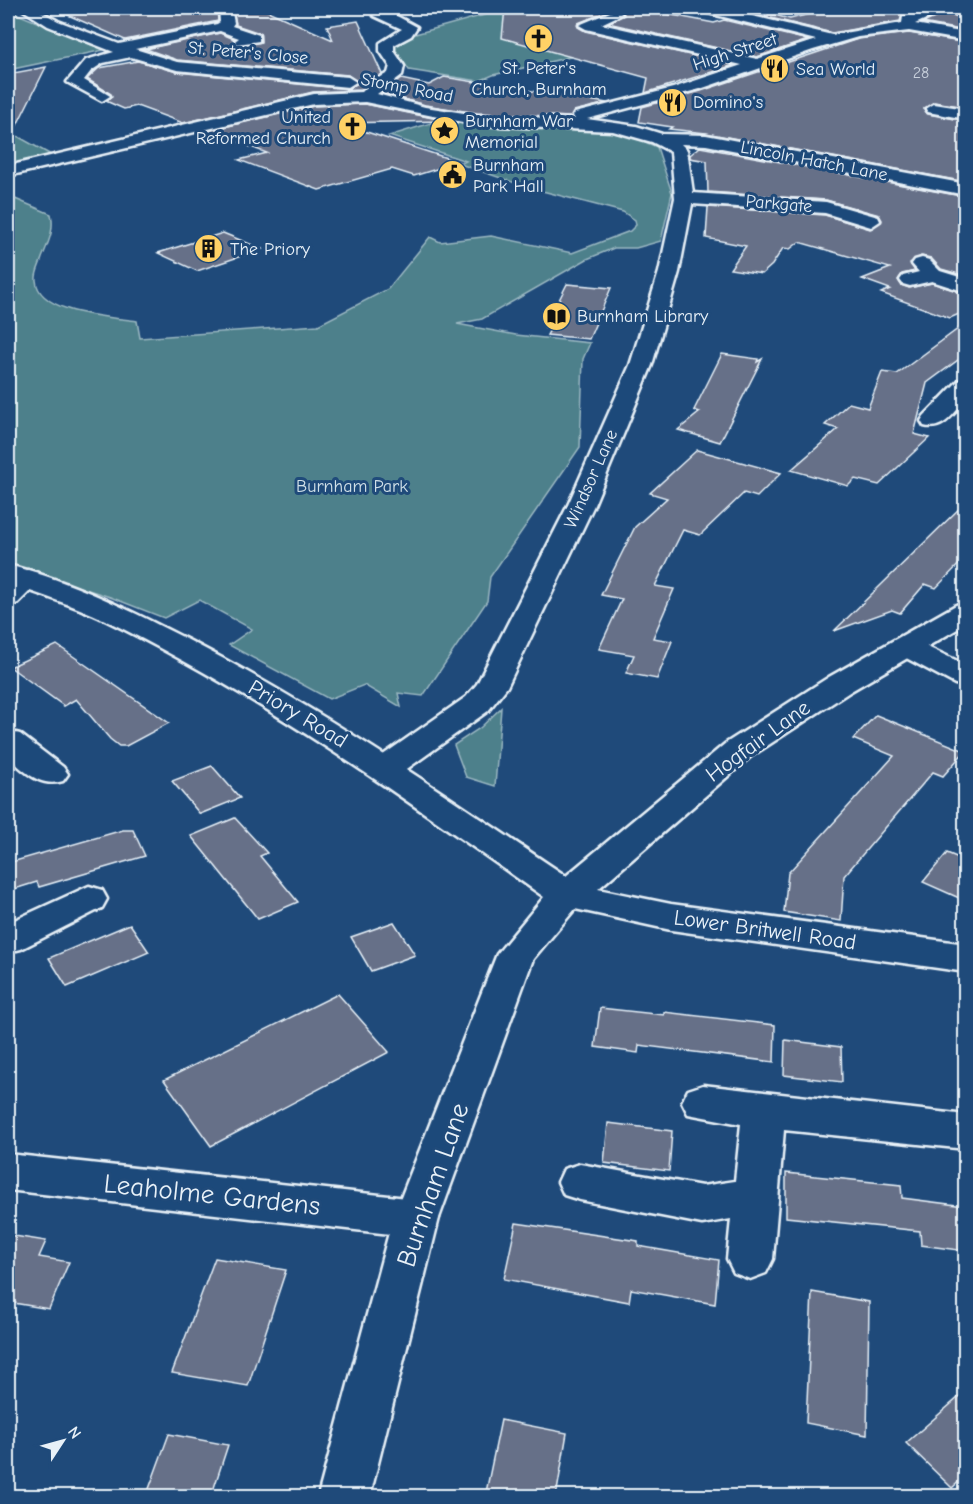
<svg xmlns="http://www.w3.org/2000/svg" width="973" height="1504" viewBox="0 0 973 1504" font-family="'Comic Neue',sans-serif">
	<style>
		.green { fill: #4e808b; stroke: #9bb8c2; stroke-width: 1.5 }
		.building { fill: #666f88; stroke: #e8f1f8; stroke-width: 1.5 }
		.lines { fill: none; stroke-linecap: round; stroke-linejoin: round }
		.street-casing { stroke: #e8f1f8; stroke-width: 5 }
		.secondary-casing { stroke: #e8f1f8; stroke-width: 5 }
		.street { fill: #1f4a7a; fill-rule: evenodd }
		.secondary { fill: #1f4a7a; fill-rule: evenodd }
		.labels { text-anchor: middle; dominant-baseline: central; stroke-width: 6; stroke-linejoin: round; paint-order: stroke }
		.far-number-label { font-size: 16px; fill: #c8d0dc }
		.far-street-label { font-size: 18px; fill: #e8f1f8; stroke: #1f4a7a }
		.far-poi-label { font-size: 18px; fill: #e8f1f8; stroke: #1f4a7a; text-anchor: start }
		.far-park-label { font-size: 18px; fill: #d1e0e8; stroke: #1f4a7a }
		.street-label { font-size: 22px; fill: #e8f1f8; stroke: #1f4a7a }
		.near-street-label { font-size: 27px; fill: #e8f1f8; stroke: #1f4a7a }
	</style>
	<rect width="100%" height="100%" fill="#1f4a7a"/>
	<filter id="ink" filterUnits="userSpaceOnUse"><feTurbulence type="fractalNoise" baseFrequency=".0167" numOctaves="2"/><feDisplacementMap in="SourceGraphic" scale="12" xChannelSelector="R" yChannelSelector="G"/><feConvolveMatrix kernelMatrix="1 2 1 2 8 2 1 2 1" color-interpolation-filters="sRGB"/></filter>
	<g filter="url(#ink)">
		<!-- green -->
		<g class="green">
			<path d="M481 8H579L524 18 600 50 493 75 479 81 409 70 393 47 395 40 401 38 495 12Z"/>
			<path d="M8 10 104 50 8 70Z"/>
			<path d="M444 119C514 134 591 115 657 147L672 193 661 241 636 248H614L587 259 482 319 457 324 516 335 590 343 583 359 580 447 490 577 487 601 423 696 398 693 401 707 364 685 329 699 229 645 252 629 199 600 164 618 110 597 8 564V196L51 214C55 230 48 243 42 258 40 265 35 273 36 280 38 314 110 317 137 321L140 338 318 325 388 289 430 237 440 242 491 236 572 253 630 231 636 225 635 220 623 212 527 187 460 164 466 161 389 136Z"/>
			<path d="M8 131 53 156 8 166Z"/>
			<path d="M501 708 495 786 466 777 454 745 480 728Z"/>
		</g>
		<!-- building -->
		<g class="building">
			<path d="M52 8H217L218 21 125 40Z"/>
			<path d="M233 8H261L333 40 327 26 358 21 382 74 361 90 313 92 183 123 137 106 124 109 106 101 112 97 111 94 87 79 99 68 138 61 177 72 348 89 358 83 348 75 177 60 146 49 220 33 234 39 233 42 237 46 261 42 260 33 236 25Z"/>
			<path d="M505 8H635L714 23 724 20 808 40 757 57 608 23 624 15 616 8 578 23V27L585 31 734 65 645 93 648 78 502 38Z"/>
			<path d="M833 8H912L919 9 902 15 900 21 832 33 763 16 770 14 790 19Z"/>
			<path d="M944 14 966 18V31L923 23Z"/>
			<path d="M909 33 966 43V107L934 102 924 109 928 114 966 121V182L706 133 669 129 672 127 639 122 642 107 701 91 858 39Z"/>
			<path d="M46 67 8 143V74Z"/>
			<path d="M444 77 607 103 574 111 571 117 477 113 425 105 382 93 401 79 429 85Z"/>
			<path d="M365 104 447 121 339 123 459 162 414 176 392 169 319 190 239 160 267 153 207 131 314 106Z"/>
			<path d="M700 147 966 197V276L941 269 931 258 921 256 910 263 915 271 902 274 898 280 901 285 909 288 932 283 966 294V311L950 318 881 293 890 289 862 279 890 268 799 242 790 249 783 248 772 265 762 274 730 269 746 246 706 238 708 207 825 215 870 229 882 220 879 215 826 200 708 192 707 161 690 158V155Z"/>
			<path d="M223 233 262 249 197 271 158 253Z"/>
			<path d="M567 284 611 288 589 339 547 335 551 328H545Z"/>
			<path d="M966 323V354L927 383 914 434 929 438 879 485 855 479 848 486 791 470 838 429 825 425 849 403 868 408 882 372 897 374Z"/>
			<path d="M722 354 758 359 757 362 762 359 720 442 678 430 700 412 694 410Z"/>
			<path d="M697 450 781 473 757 497 744 493 700 535 683 530 655 586 674 589 653 638 672 641 657 679 626 673 634 655 599 649 622 599 601 595 635 527 667 498 650 493Z"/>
			<path d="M966 502V557L936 588 925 584 900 613 892 610 834 631Z"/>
			<path d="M57 645 169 723 126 746H119L110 739 76 699 64 706 10 667Z"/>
			<path d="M876 715 965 751 943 776 933 772 844 876 841 921 784 912 788 873 894 756 853 739Z"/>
			<path d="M212 766 240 798 200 814 172 781Z"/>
			<path d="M235 818 267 853 260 856 298 902 258 919 191 836Z"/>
			<path d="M123 830H133L145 856 39 887 37 882 8 891V863Z"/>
			<path d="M947 853 966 861V901L923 882Z"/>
			<path d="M394 922 415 955 371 971 351 937Z"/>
			<path d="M130 924 149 952 67 987 49 958Z"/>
			<path d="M338 994 389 1052 211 1146 164 1080Z"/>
			<path d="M600 1008 664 1015V1012L775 1025 774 1062 639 1045 638 1053 595 1047Z"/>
			<path d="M785 1040 841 1047 842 1082 784 1075Z"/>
			<path d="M608 1123 672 1131 669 1171 604 1163Z"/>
			<path d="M786 1173 901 1185 902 1198 964 1206 966 1251 921 1245 920 1231 786 1217Z"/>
			<path d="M516 1223 638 1241V1246L719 1260 715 1304 631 1289 629 1302 504 1279Z"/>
			<path d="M8 1235 46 1241 39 1257 69 1262 49 1309 8 1302Z"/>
			<path d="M215 1258 286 1270 248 1386 172 1373Z"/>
			<path d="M812 1292 869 1302 867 1435 806 1423Z"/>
			<path d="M966 1391V1475L952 1488 906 1443Z"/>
			<path d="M501 1420 567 1433 556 1497H485Z"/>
			<path d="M169 1434 228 1445 211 1497H146Z"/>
		</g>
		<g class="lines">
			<defs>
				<g id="street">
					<path d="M20 8H35L58 21 119 44 217 24 220 22 219 8H231L234 23 232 26 259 35V41L237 44 235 41 239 38 220 31 135 49 177 62 348 77 356 82 348 87 177 70 131 57 103 63 91 71 84 80 110 96 102 101 67 82 86 60 114 52 48 26Z"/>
					<path d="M369 8H382L417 27 411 36 394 45V51L404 66 402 75 377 94 425 107 477 115 575 119 573 116 575 113 673 88 742 65 586 29 579 25 615 10 622 14 601 24 757 59 816 40 700 11 699 8H719L832 35 902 23 903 17 928 8H945L944 11 915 24 966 33V41L909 31 858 37 813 50 700 89 587 119 636 126 662 134 706 135 966 184V195L706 145 681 144 687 150 693 193 826 202 878 217 880 221 871 227 825 213 692 204 679 272 652 365 594 505 507 687 488 711 397 776 385 779 373 776 368 769 373 762 466 697 477 684 568 505 630 365 659 272 675 198 671 152 652 142 613 131 477 125 365 102 314 104 8 176V166L314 94 362 92 372 82 388 73 390 66 380 51V43L402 29 374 16Z"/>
					<path d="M934 104 966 109V119L928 112 926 109Z"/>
					<path d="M922 258 929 260 940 271 966 279V292L932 281 910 286 903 284 900 280 903 276 919 272 912 264 915 260Z"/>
					<path d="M966 379V400C953 413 944 431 924 426L921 421 924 416 958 381Z"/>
					<path d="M28 570 38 573 42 579 18 603 8 606V582L18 573Z"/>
					<path d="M906 637 966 665V686L955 684 895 652 891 646 895 640Z"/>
					<path d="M8 731 20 734 63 767 68 774 63 781C39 788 25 771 8 757Z"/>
					<path d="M89 886 102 890 107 899 102 908 21 949 8 952V923Z"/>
					<path d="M703 1085 966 1115V1149L784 1130 773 1259 766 1273 750 1279 734 1273 727 1259 731 1219 702 1224 580 1200 564 1195 558 1182 564 1169 580 1164 702 1186 735 1181 741 1124 688 1114 682 1102 688 1090Z"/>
					<path d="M8 1154 416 1199 432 1204 439 1218 432 1232 416 1237 8 1190Z"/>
				</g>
				<path id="secondary" d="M8 565C72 581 134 612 192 642 323 710 444 794 566 876L726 743 829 677 956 605 966 602V624L851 691 750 757 598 889 671 904 966 944V972L671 930 575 909 533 959 439 1218 370 1496H318L393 1218 497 954 544 897C403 797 261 696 105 620 74 605 40 595 8 583Z"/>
			</defs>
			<!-- street casing -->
			<use href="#street" class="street-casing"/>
			<!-- secondary casing -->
			<use href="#secondary" class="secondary-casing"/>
			<!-- street -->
			<use href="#street" class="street"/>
			<!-- secondary -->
			<use href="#secondary" class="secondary"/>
		</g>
	</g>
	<!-- icons -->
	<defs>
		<symbol id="church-disc" viewBox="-11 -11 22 22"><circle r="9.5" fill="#ffd166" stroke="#1f4a7a"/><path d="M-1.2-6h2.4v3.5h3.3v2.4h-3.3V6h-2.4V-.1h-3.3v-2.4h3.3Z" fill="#111"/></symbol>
		<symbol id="restaurant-disc" viewBox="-11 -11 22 22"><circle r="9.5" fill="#ffd166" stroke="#1f4a7a"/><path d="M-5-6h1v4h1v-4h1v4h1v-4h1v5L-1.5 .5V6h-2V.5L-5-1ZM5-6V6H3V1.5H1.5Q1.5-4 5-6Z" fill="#111"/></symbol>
		<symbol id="sight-disc" viewBox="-11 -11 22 22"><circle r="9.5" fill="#ffd166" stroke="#1f4a7a"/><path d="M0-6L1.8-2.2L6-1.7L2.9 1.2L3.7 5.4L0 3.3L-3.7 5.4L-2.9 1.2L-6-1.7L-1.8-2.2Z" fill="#111"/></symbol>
		<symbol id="civic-disc" viewBox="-11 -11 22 22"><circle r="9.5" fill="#ffd166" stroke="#1f4a7a"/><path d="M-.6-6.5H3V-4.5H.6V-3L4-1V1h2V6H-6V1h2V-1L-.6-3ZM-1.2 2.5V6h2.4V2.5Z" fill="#111"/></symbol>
		<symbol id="building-disc" viewBox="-11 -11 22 22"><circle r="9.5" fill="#ffd166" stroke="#1f4a7a"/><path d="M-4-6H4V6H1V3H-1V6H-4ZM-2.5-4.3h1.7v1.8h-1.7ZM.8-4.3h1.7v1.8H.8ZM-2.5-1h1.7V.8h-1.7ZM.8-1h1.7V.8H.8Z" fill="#111"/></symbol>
		<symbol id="library-disc" viewBox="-11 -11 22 22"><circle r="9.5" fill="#ffd166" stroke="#1f4a7a"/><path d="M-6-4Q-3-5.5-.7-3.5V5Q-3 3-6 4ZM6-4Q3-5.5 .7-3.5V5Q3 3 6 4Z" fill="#111"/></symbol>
	</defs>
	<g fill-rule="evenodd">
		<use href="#church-disc" x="522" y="22" width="33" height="33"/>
		<use href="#restaurant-disc" x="758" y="52" width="33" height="33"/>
		<use href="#restaurant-disc" x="656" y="86" width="33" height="33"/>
		<use href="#church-disc" x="336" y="110" width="33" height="33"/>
		<use href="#sight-disc" x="428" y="114" width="33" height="33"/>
		<use href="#civic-disc" x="436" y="158" width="33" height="33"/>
		<use href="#building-disc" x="192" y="232" width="33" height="33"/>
		<use href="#library-disc" x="540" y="300" width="33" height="33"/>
	</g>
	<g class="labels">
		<!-- far-number labels -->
		<g class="far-number-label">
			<text x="921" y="73">28</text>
		</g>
		<!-- far-street labels -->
		<g class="far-street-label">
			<text transform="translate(735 52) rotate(-18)">High Street</text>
			<text transform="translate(248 53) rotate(5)">St. Peter's Close</text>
			<text transform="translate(407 88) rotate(11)">Stomp Road</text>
			<text transform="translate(814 161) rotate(11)">Lincoln Hatch Lane</text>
			<text transform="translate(779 204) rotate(5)">Parkgate</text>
			<text transform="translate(591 479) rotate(-66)">Windsor Lane</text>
		</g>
		<!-- far-poi labels -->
		<g class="far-poi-label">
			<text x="539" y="68" text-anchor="middle">St. Peter's<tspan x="539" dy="21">Church, Burnham</tspan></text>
			<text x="796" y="69">Sea World</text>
			<text x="693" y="102">Domino's</text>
			<text x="331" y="117" text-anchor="end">United<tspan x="331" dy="21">Reformed Church</tspan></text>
			<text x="465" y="121">Burnham War<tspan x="465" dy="21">Memorial</tspan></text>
			<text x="473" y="165">Burnham<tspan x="473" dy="21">Park Hall</tspan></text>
			<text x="230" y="249">The Priory</text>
			<text x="577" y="316">Burnham Library</text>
		</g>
		<!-- far-park labels -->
		<g class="far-park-label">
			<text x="352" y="486">Burnham Park</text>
		</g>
		<!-- street labels -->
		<g class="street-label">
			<text transform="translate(298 714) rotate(31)">Priory Road</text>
			<text transform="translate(758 741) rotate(-36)">Hogfair Lane</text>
			<text transform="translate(765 930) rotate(8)">Lower Britwell Road</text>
		</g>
		<!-- near-street labels -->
		<g class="near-street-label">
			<text transform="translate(433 1185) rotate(-71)">Burnham Lane</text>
			<text transform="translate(212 1195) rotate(6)">Leaholme Gardens</text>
		</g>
	</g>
	<!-- margin -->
	<rect width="973" height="1504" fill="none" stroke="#1f4a7a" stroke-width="30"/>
	<rect x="15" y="15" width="943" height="1474" fill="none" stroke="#e8f1f8" stroke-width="2" filter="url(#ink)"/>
	<!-- north arrow -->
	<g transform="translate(63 1441) rotate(54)" stroke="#1f4a7a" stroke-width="4.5" paint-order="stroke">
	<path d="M0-4.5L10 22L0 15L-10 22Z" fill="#e8f1f8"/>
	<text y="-9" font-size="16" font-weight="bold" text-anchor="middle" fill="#e8f1f8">N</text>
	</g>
</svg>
